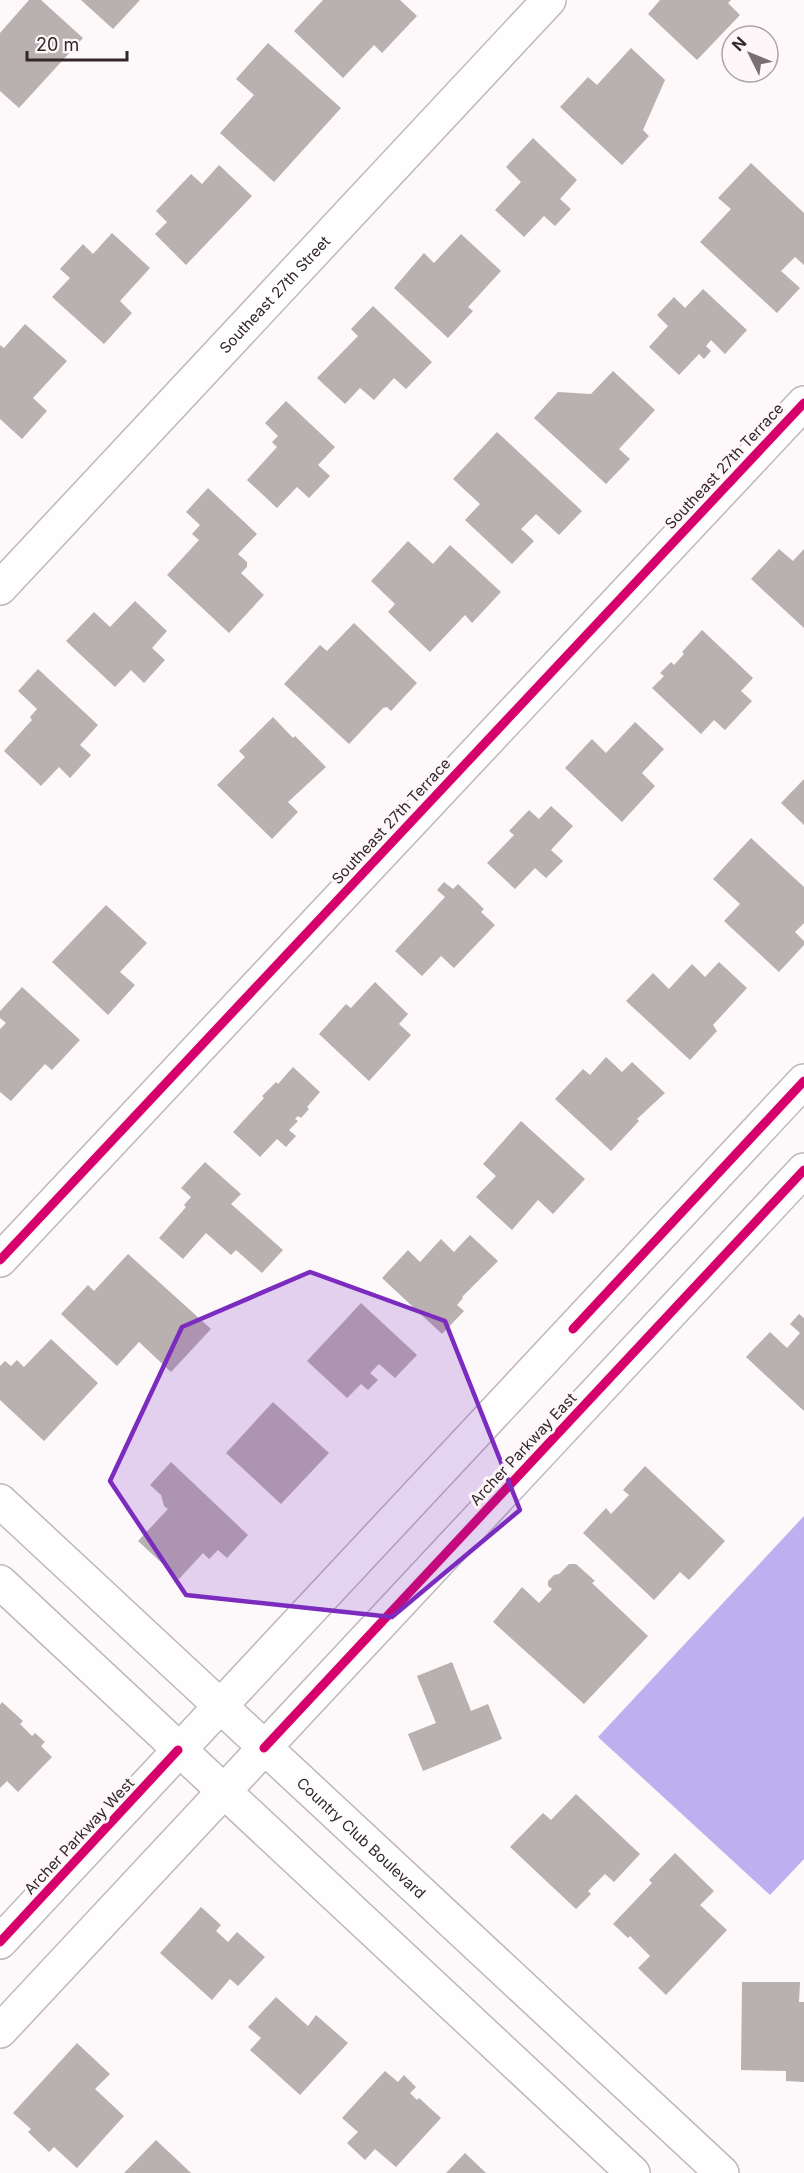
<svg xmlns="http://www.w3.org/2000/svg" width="804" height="2173" viewBox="0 0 804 2173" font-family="Inter,sans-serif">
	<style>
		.water { fill: #beb0f0 }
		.building { fill: #b9b0b0 }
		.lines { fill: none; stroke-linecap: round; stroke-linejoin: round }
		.minor-casing { stroke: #bfb7ba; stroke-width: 36 }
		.tertiary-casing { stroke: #bfb7ba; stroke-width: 36 }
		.secondary-casing { stroke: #bfb7ba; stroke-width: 36 }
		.minor { stroke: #fffefe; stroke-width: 33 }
		.tertiary { stroke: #fffefe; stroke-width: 33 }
		.secondary { stroke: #fffefe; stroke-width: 33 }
		.cycleway-casing { stroke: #fef7f9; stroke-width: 13 }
		.cycleway { stroke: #d6006c; stroke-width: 9 }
		.marked { fill: #7b2cbf; fill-opacity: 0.2; stroke: #7b2cbf; stroke-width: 4.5; stroke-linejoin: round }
		.labels { text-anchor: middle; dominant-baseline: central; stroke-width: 6; stroke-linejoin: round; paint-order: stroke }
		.street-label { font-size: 15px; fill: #34272b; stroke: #fef7f9 }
	</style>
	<rect width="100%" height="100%" fill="#fdf8fa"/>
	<!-- water -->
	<path class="water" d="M804 1516V1859L770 1895 598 1737Z"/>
	<!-- building -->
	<g class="building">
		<path d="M29 0H41L83 38 19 108 0 91V33Z"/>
		<path d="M81 0H140L113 29Z"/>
		<path d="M323 0H400L417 16 382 53 374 45 343 78 294 31Z"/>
		<path d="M660 0H731L728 3 740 15 697 60 648 14Z"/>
		<path d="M268 43 341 108 274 182 220 133 254 95 236 79Z"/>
		<path d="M631 48 665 80 643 130 649 136 622 165 560 107 588 77 597 85Z"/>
		<path d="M533 138 577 180 560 199 571 209 555 226 544 216 524 237 495 210 521 182 506 167Z"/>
		<path d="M751 163 804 213V265L795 257 781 271 800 288 777 313 700 242 731 209 718 198Z"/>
		<path d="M219 165 252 196 186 265 155 234 167 222 156 211 191 174 202 184Z"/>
		<path d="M112 233 150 268 120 301 132 313 104 344 52 297 70 278 60 269 83 244 93 254Z"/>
		<path d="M461 234 501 271 468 307 473 311 448 338 394 288 424 253 434 263Z"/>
		<path d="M703 289 747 330 725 354 711 340 706 346 711 351 704 359 699 354 679 375 649 347 668 326 657 315 674 297 685 308Z"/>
		<path d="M373 306 432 362 406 389 394 378 374 400 360 388 345 404 317 378 358 336 351 329Z"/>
		<path d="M25 324 67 361 33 398 47 411 22 439 0 419V345L4 348Z"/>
		<path d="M613 371 655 410 619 449 630 459 606 484 534 418 558 392 591 394Z"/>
		<path d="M286 401 335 447 318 465 330 476 309 498 297 487 277 508 247 480 277 447 272 442 278 436 265 423Z"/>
		<path d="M497 432 582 511 559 535 536 514 521 529 534 541 512 564 465 520 480 504 453 479Z"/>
		<path d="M208 488 257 534 238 554 247 562V567L241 573 264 595 229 633 167 575 199 540 192 534 200 525 186 512Z"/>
		<path d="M408 541 433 564 450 545 501 592 472 623 465 615 430 652 388 612 395 604 371 581Z"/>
		<path d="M779 549 793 561 804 549V628L751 579Z"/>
		<path d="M135 601 167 631 152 648 165 660 144 683 131 670 115 687 66 641 94 612 110 627Z"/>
		<path d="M354 623 417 683 391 711 387 707 383 708 349 744 284 684 320 645 327 651Z"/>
		<path d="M702 630 753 678 741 691 752 701 725 730 714 720 701 734 652 688 664 676 660 673 671 662 674 665 684 654 682 652Z"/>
		<path d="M38 669 98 725 80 745 91 755 70 778 59 767 41 786 4 751 32 720 30 717 37 709 18 691Z"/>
		<path d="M273 717 293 738 295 736 326 767 288 802 298 812 272 839 217 785 245 757 239 751Z"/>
		<path d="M635 722 664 749 642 773 655 786 622 822 565 768 592 739 606 753Z"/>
		<path d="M804 779V825L781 803Z"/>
		<path d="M551 806 573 826 551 850 563 861 546 878 535 868 515 889 487 863 514 835 509 831 529 810 539 819Z"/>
		<path d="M751 838 804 887V923L795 932 804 941V945L779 972 724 921 740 904 713 879Z"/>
		<path d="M444 882 453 889 458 884 484 909 481 912 495 925 454 968 441 956 422 976 395 951 445 897 437 890Z"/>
		<path d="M106 905 147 943 120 972 135 985 108 1015 52 962Z"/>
		<path d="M719 962 747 988 713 1025 717 1031 690 1060 626 1001 653 973 669 989 692 964 705 977Z"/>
		<path d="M375 982 408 1014 399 1024 411 1035 369 1081 319 1034 346 1004 351 1008Z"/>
		<path d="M22 987 80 1040 52 1070 45 1064 11 1101 0 1092V1029L6 1023 0 1018V1011Z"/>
		<path d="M606 1057 622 1072 632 1062 665 1093 637 1119 639 1121 611 1151 555 1099 583 1069 590 1075Z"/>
		<path d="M293 1067 320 1092 307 1107 309 1109 301 1118 298 1116 295 1119 298 1121 289 1130 296 1136 286 1147 277 1139 260 1157 233 1132 264 1098 262 1096 276 1082 278 1084Z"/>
		<path d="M521 1121 585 1179 553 1214 538 1200 512 1230 476 1197 496 1176 483 1164Z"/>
		<path d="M205 1162 241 1194 231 1204 283 1250 262 1273 236 1250 231 1255 206 1233 183 1259 159 1238 186 1207 184 1205 191 1197 181 1188Z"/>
		<path d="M470 1235 498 1261 462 1297 463 1298 457 1305 464 1311 442 1334 382 1278 408 1250 420 1262 441 1239 454 1252Z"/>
		<path d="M128 1254 211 1329 171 1372 139 1342 117 1366 61 1314 88 1285 94 1291Z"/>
		<path d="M361 1303 417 1355 395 1378 379 1364 370 1373 378 1380 368 1390 361 1384 347 1398 307 1361Z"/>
		<path d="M799 1314 804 1318V1411L746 1357 770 1332 787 1348 800 1333 790 1324Z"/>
		<path d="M51 1339 98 1383 44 1441 0 1400V1366L5 1361 11 1366 17 1360 24 1367Z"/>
		<path d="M273 1402 329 1453 281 1504 226 1453Z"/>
		<path d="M171 1462 248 1535 227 1558 218 1550 209 1559 203 1553 179 1579 138 1541 168 1509 164 1506 161 1495 150 1485Z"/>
		<path d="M645 1466 725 1541 689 1580 680 1572 654 1600 583 1533 606 1508 611 1514 629 1495 623 1490Z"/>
		<path d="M569 1564H576L595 1581 592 1583 648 1636 584 1704 493 1622 522 1587 539 1603 552 1589 548 1586V1581L554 1575 559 1574Z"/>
		<path d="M452 1662 471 1711 488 1704 502 1739 423 1771 408 1734 436 1723 417 1676Z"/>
		<path d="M2 1702 23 1721 20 1724 32 1736 35 1733 45 1742 41 1746 52 1757 18 1792 7 1781 0 1788V1705Z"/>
		<path d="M576 1794 640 1854 614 1882 605 1874 588 1891 591 1894 576 1909 510 1847 543 1813 551 1820Z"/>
		<path d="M675 1853 714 1891 700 1905 727 1930 666 1995 638 1968 650 1956 630 1936 628 1938 613 1924 652 1883 649 1880Z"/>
		<path d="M201 1907 221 1925 216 1931 228 1942 237 1932 265 1957 238 1986 230 1979 212 2000 160 1953Z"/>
		<path d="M742 1982H800L799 2002H804V2082L786 2081V2071L741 2070Z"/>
		<path d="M276 1997 308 2026 316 2015 348 2043 300 2095 250 2050 261 2038 248 2027Z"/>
		<path d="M77 2043 110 2074 95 2089 124 2116 77 2168 54 2147 49 2152 28 2132 31 2129 13 2113Z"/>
		<path d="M385 2071 398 2082 404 2075 416 2087 410 2093 417 2100 419 2098 441 2118 396 2167 375 2149 365 2160 347 2143 358 2132 342 2118Z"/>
		<path d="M156 2140 191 2173H124Z"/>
		<path d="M465 2153 486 2173H446Z"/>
	</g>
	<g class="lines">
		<defs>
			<g id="minor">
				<path id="s1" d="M0 588 549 0"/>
				<path d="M0 1260 804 403"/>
			</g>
			<g id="tertiary">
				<path d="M0 1942 804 1081"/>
				<path d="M0 2031 804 1170"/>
			</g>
			<g id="secondary">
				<path id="s2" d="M0 1501 722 2173"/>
				<path d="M0 1582 633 2173"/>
			</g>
		</defs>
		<!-- minor casing -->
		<use href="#minor" class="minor-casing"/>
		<!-- tertiary casing -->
		<use href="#tertiary" class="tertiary-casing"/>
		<!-- secondary casing -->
		<use href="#secondary" class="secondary-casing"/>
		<!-- minor -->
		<use href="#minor" class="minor"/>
		<!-- tertiary -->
		<use href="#tertiary" class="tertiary"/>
		<!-- secondary -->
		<use href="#secondary" class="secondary"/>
		<defs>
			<g id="cycleway">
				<path d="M0 1260 804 403"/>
				<path d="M573 1329 804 1081"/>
				<path d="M264 1748 804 1170"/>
				<path d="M0 1942 178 1750"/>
			</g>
		</defs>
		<!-- cycleway casing -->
		<use href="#cycleway" class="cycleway-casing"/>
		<!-- cycleway -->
		<use href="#cycleway" class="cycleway"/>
	</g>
	<!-- marked area -->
	<path class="marked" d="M310 1272 445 1321 520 1510 392 1617 186 1595 110 1481 182 1327Z"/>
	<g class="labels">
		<!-- street labels -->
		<g class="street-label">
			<text stroke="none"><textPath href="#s1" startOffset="402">Southeast 27th Street</textPath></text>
			<text transform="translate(724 466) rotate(-47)">Southeast 27th Terrace</text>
			<text transform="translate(391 821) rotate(-47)">Southeast 27th Terrace</text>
			<text transform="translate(523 1449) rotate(-47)">Archer Parkway East</text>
			<text transform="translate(79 1836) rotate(-47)">Archer Parkway West</text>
			<text stroke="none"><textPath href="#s2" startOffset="494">Country Club Boulevard</textPath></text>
		</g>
	</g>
	<!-- north arrow -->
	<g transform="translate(750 54) rotate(313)"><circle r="28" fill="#fef7f9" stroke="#ada4a7" stroke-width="1.5"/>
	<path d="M0-4.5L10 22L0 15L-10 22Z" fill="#7a7073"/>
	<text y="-9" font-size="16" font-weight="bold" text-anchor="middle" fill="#34272b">N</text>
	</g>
	<!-- scale -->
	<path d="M27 51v9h100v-9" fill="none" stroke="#34272b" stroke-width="3"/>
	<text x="36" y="51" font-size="18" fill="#34272b" stroke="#fef7f9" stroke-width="4.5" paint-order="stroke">20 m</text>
</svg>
